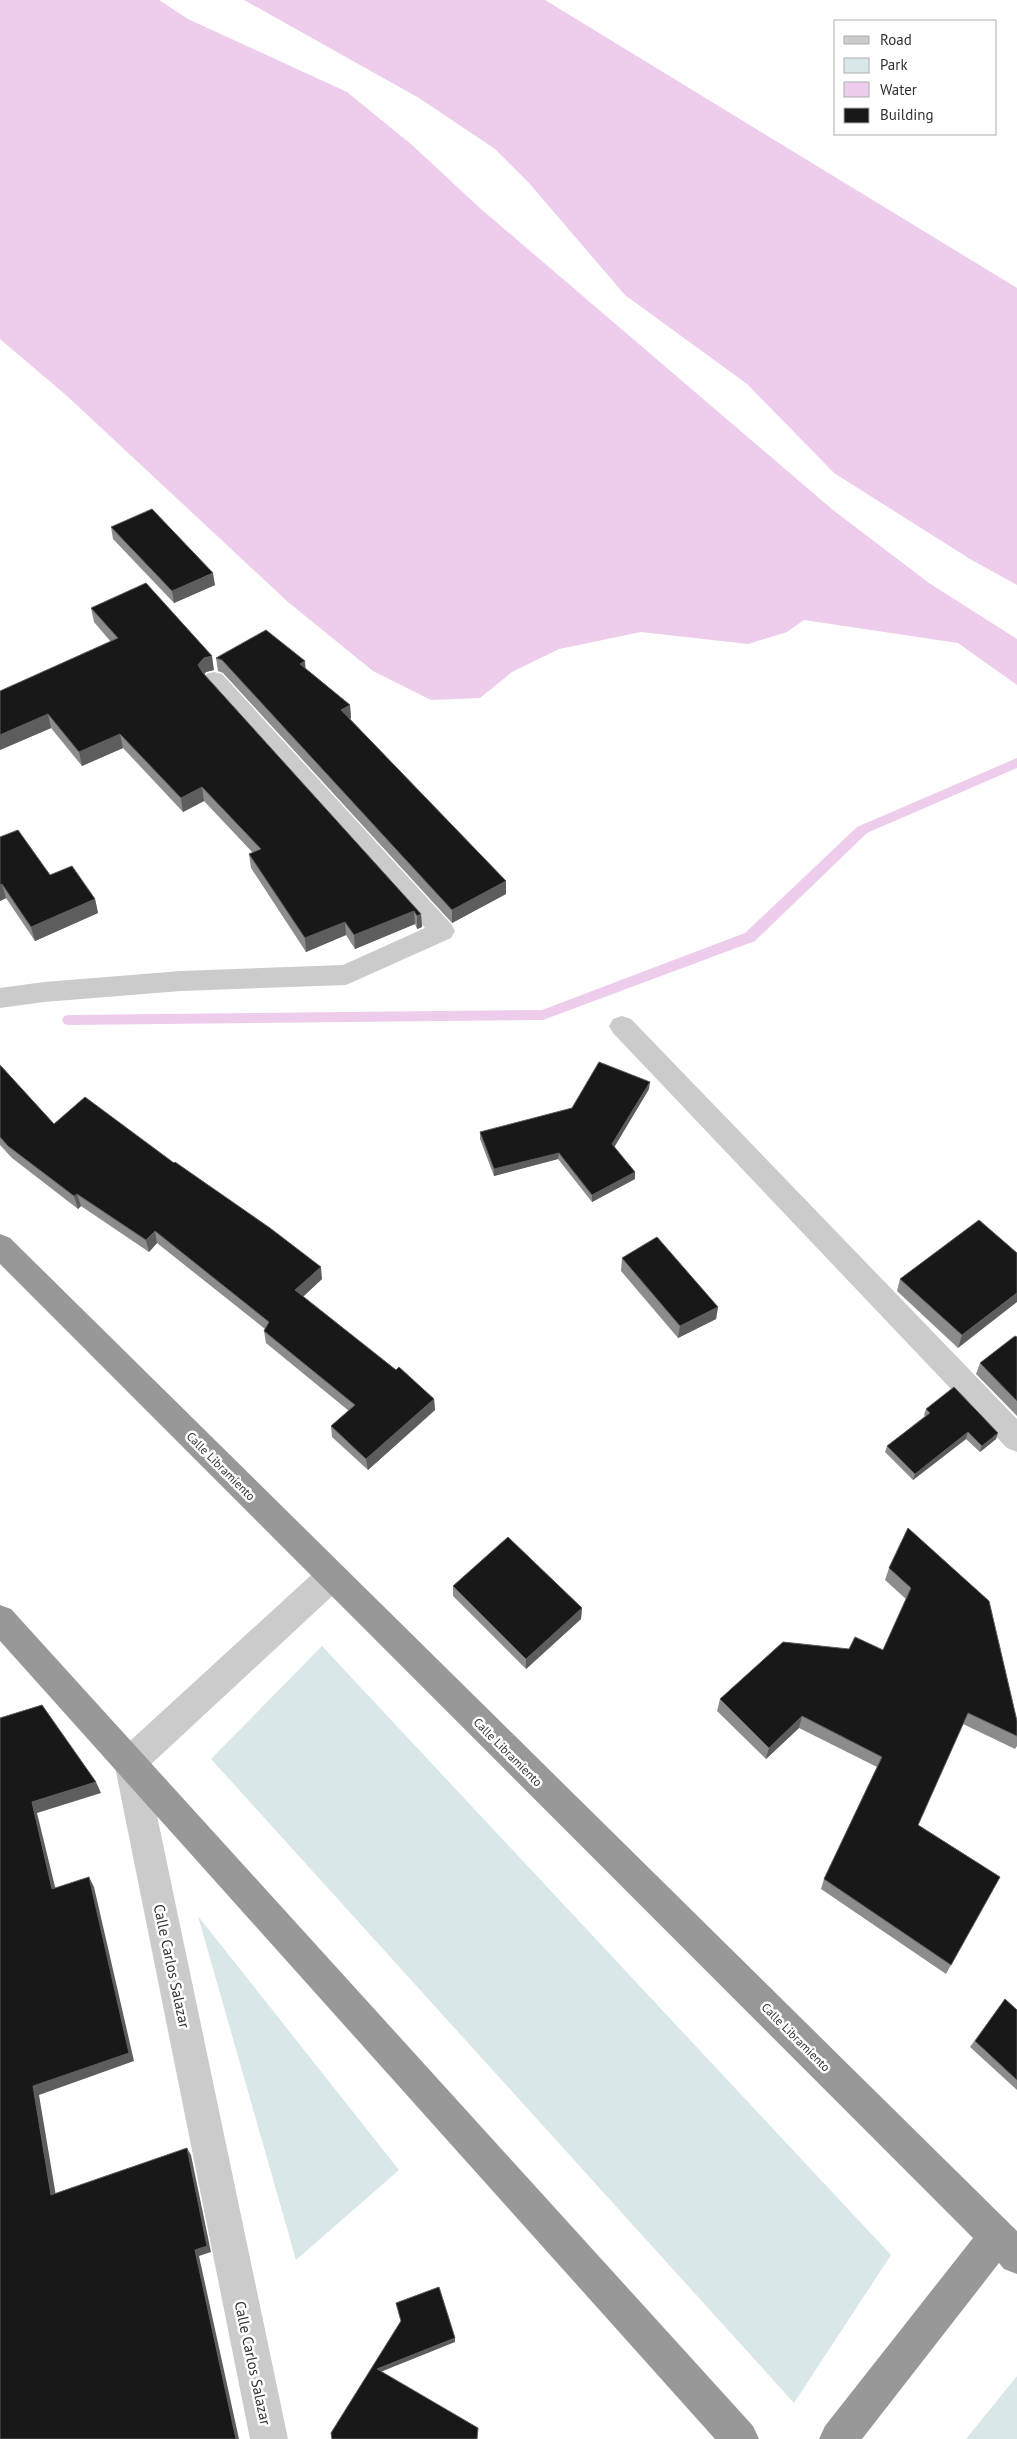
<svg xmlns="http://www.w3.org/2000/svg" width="1017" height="2439" viewBox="0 0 1017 2439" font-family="'PT Sans',sans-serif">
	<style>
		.green { fill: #d9e7e9 }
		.water { fill: #edccec }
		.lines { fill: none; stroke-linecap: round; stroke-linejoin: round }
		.stream { fill: #edccec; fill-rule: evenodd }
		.minor { fill: #cbcbcb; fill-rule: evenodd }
		.highway { fill: #989898; fill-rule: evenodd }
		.wall { fill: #8c8c8c }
		.shaded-wall { fill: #5d5d5d }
		.building { fill: #181818; stroke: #5d5d5d }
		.labels { text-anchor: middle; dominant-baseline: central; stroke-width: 5; stroke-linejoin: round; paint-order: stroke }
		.street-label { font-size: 12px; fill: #313131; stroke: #fff }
		.near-street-label { font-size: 15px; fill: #313131; stroke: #fff }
	</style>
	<rect width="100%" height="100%" fill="#fff"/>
	<!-- green -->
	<g class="green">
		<path d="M322 1646 891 2255 794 2403 211 1759Z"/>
		<path d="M198 1916 399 2170 296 2260Z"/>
		<path d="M1017 2376V2439H966Z"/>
	</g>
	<!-- water -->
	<g class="water">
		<path d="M0 0H159L188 19 347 92 412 145 481 209 833 510 929 583 1017 639V685L958 643 804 620 787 632 748 644 641 632 559 649 512 672 480 698 431 700 373 671 288 602 67 396 0 339Z"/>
		<path d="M244 0H545L1017 288V585L970 559 834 473 747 384 625 295 529 183 495 149 419 98Z"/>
	</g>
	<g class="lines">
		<!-- stream -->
		<path class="stream" d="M1017 758V768L867 833 755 941 543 1020 69 1025 64 1024 62 1020 64 1016 69 1015 542 1010 745 933 857 827Z"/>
		<!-- minor -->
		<g class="minor">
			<path d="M214 672 222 674 451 924 455 931 451 938 346 985 181 991 44 1002 0 1008V988L44 982 181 971 343 965 425 928 206 686 202 680 206 674Z"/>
			<path d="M622 1016 631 1019 1017 1419V1452L1007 1448 613 1033 609 1026 613 1019Z"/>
			<path d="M331 1563 342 1567 346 1577 342 1587 147 1768 288 2439H250L114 1762 119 1751 320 1567Z"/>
		</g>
		<!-- highway -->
		<g class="highway">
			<path d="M0 1234 10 1238 1017 2231V2274L1004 2269 999 2263 862 2439H819L825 2426 973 2238 0 1264Z"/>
			<path d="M0 1605 11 1609 753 2426 759 2439H715L0 1641Z"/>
		</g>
	</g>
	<!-- wall -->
	<g class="wall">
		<path d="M111 527 215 585 174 603 113 539Z"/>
		<path d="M91 608 214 670 206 672 204 675 421 914 422 927 417 929 415 924 355 949 346 935 306 952 251 868 249 854 253 853 204 801 183 812 123 748 82 766 51 728 0 750 111 642 94 622Z"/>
		<path d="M216 658 305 661V668L350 705 351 718 350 719 506 881V894L452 923 223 673 218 671Z"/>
		<path d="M0 837 50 875 95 899 98 913 35 941 6 898 0 901Z"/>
		<path d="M0 1065 54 1124 322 1279 303 1297 396 1370 434 1399 435 1410 368 1470 332 1437 331 1426 349 1411 266 1343 264 1331 265 1329 157 1243 149 1252 81 1206 78 1209 12 1158 0 1145Z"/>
		<path d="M649 1089 614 1147 635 1179 592 1202 558 1159 494 1176 480 1139V1132Z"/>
		<path d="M1017 1253 958 1348 897 1291 900 1279Z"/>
		<path d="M622 1258 718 1307 716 1319 678 1338 621 1271Z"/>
		<path d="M1017 1337V1416L976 1374 980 1363Z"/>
		<path d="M926 1409 996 1439 980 1452 966 1439 913 1480 885 1452 887 1446 925 1416 924 1415Z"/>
		<path d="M908 1528 1017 1721V1746L1015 1749 963 1724 918 1825 1000 1877 946 1974 821 1889 824 1879 877 1767 799 1728 766 1759 717 1711 720 1699 883 1650 906 1599 885 1580 889 1568Z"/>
		<path d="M453 1586 582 1608 581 1619 526 1669 453 1596Z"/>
		<path d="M1005 1999 1017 2010V2090L970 2047Z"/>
	</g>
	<!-- shaded-wall -->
	<g class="shaded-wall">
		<path d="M213 573 215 585 174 603 172 591Z"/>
		<path d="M212 656 214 670 206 672 200 679 198 665 204 658Z"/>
		<path d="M305 661 306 675 300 664Z"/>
		<path d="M350 705 351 718 342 724 341 710Z"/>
		<path d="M48 714 51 728 0 750V735Z"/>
		<path d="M120 734 123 748 82 766 79 752Z"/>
		<path d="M202 787 204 801 183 812 181 798Z"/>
		<path d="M506 881V894L452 923V910Z"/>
		<path d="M2 884 6 898 0 901V885Z"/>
		<path d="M95 899 98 913 35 941 31 927Z"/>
		<path d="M414 911 415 924 355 949 354 935Z"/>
		<path d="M421 914 422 927 417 929V916Z"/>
		<path d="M345 922 346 935 306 952 305 938Z"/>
		<path d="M650 1082 649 1089 612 1151V1144Z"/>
		<path d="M559 1153 558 1159 494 1176V1169Z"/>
		<path d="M635 1172V1179L592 1202V1195Z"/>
		<path d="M77 1194 81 1206 78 1209 74 1196Z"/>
		<path d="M155 1231 157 1243 149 1252 146 1240Z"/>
		<path d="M321 1267 322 1279 297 1302 295 1290Z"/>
		<path d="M1017 1293V1302L958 1348 962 1335Z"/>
		<path d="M718 1307 716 1319 678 1338 680 1326Z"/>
		<path d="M434 1399 435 1410 368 1470 366 1459Z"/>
		<path d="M968 1432 966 1439 913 1480 915 1474Z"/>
		<path d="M998 1433 996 1439 980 1452 982 1446Z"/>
		<path d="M582 1608 581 1619 526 1669V1659Z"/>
		<path d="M802 1716 799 1728 766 1759 769 1748Z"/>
		<path d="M96 1782 101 1793 37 1813 58 1899 52 1889 32 1802Z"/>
		<path d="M89 1877 94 1887 134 2061 39 2095 57 2202 51 2195 33 2086Z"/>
		<path d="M187 2148 191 2155 211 2252 199 2256 239 2439H236L195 2250Z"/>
		<path d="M455 2338V2342L378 2373 377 2369Z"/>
	</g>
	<!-- building -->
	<g class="building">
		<path d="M152 509 213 573 172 591 111 527Z"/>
		<path d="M146 583 212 656 204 658 198 665 203 673 421 914 417 916 414 911 354 935 345 922 305 938 249 854 261 849 202 787 181 798 120 734 79 752 48 714 0 735V691L118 638 91 608Z"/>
		<path d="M266 630 305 661 300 664 350 705 341 710 506 881 452 910 222 660 216 658Z"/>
		<path d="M18 830 50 875 72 866 95 899 31 927 2 884 0 885V837Z"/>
		<path d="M599 1062 650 1082 612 1144 635 1172 592 1195 559 1153 494 1169 480 1132 572 1108Z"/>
		<path d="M0 1065 54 1124 85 1097 174 1163 175 1162 270 1228 321 1267 295 1290 396 1370 399 1367 434 1399 366 1459 331 1426 355 1405 264 1331 269 1322 155 1231 146 1240 77 1194 74 1196 8 1146 0 1137Z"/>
		<path d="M979 1220 1017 1253V1293L962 1335 900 1279Z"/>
		<path d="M657 1237 718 1307 680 1326 622 1258Z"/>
		<path d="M1015 1336 1017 1337V1401L980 1363Z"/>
		<path d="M954 1387 998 1433 982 1446 968 1432 915 1474 887 1446 930 1413 926 1409Z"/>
		<path d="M908 1528 989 1601 1017 1721V1736L968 1713 918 1825 1000 1877 951 1965 824 1879 882 1757 802 1716 769 1748 720 1699 783 1642 849 1649 855 1637 883 1650 911 1588 889 1568Z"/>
		<path d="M508 1537 582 1608 526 1659 453 1586Z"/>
		<path d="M42 1705 96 1782 32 1802 52 1889 89 1877 129 2053 33 2086 51 2195 187 2148 207 2246 195 2250 236 2439H0V1718Z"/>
		<path d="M1005 1999 1017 2010V2080L975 2041Z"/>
		<path d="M439 2287 455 2338 377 2369 478 2428 477 2439H332L331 2433 401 2321 396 2303Z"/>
	</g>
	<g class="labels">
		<!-- street labels -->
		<g class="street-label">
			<text transform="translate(221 1466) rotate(45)">Calle Libramiento</text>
			<text transform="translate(508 1752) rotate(45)">Calle Libramiento</text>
			<text transform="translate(796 2037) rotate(45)">Calle Libramiento</text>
		</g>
		<!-- near-street labels -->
		<g class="near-street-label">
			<text transform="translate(172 1966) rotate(78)">Calle Carlos Salazar</text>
			<text transform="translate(253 2363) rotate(78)">Calle Carlos Salazar</text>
		</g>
	</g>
	<!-- legend -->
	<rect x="834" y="20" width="162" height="115" fill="#ffffff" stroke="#adadad"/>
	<rect x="844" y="36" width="25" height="8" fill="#cbcbcb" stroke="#adadad"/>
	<text x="880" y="45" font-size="15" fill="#313131">Road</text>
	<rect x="844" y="58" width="25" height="15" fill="#d9e7e9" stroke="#adadad"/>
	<text x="880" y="70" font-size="15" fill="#313131">Park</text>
	<rect x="844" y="82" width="25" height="15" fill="#edccec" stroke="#adadad"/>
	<text x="880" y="95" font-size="15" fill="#313131">Water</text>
	<rect x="844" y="108" width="25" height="15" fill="#181818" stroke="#adadad"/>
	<text x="880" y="120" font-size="15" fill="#313131">Building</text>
</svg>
